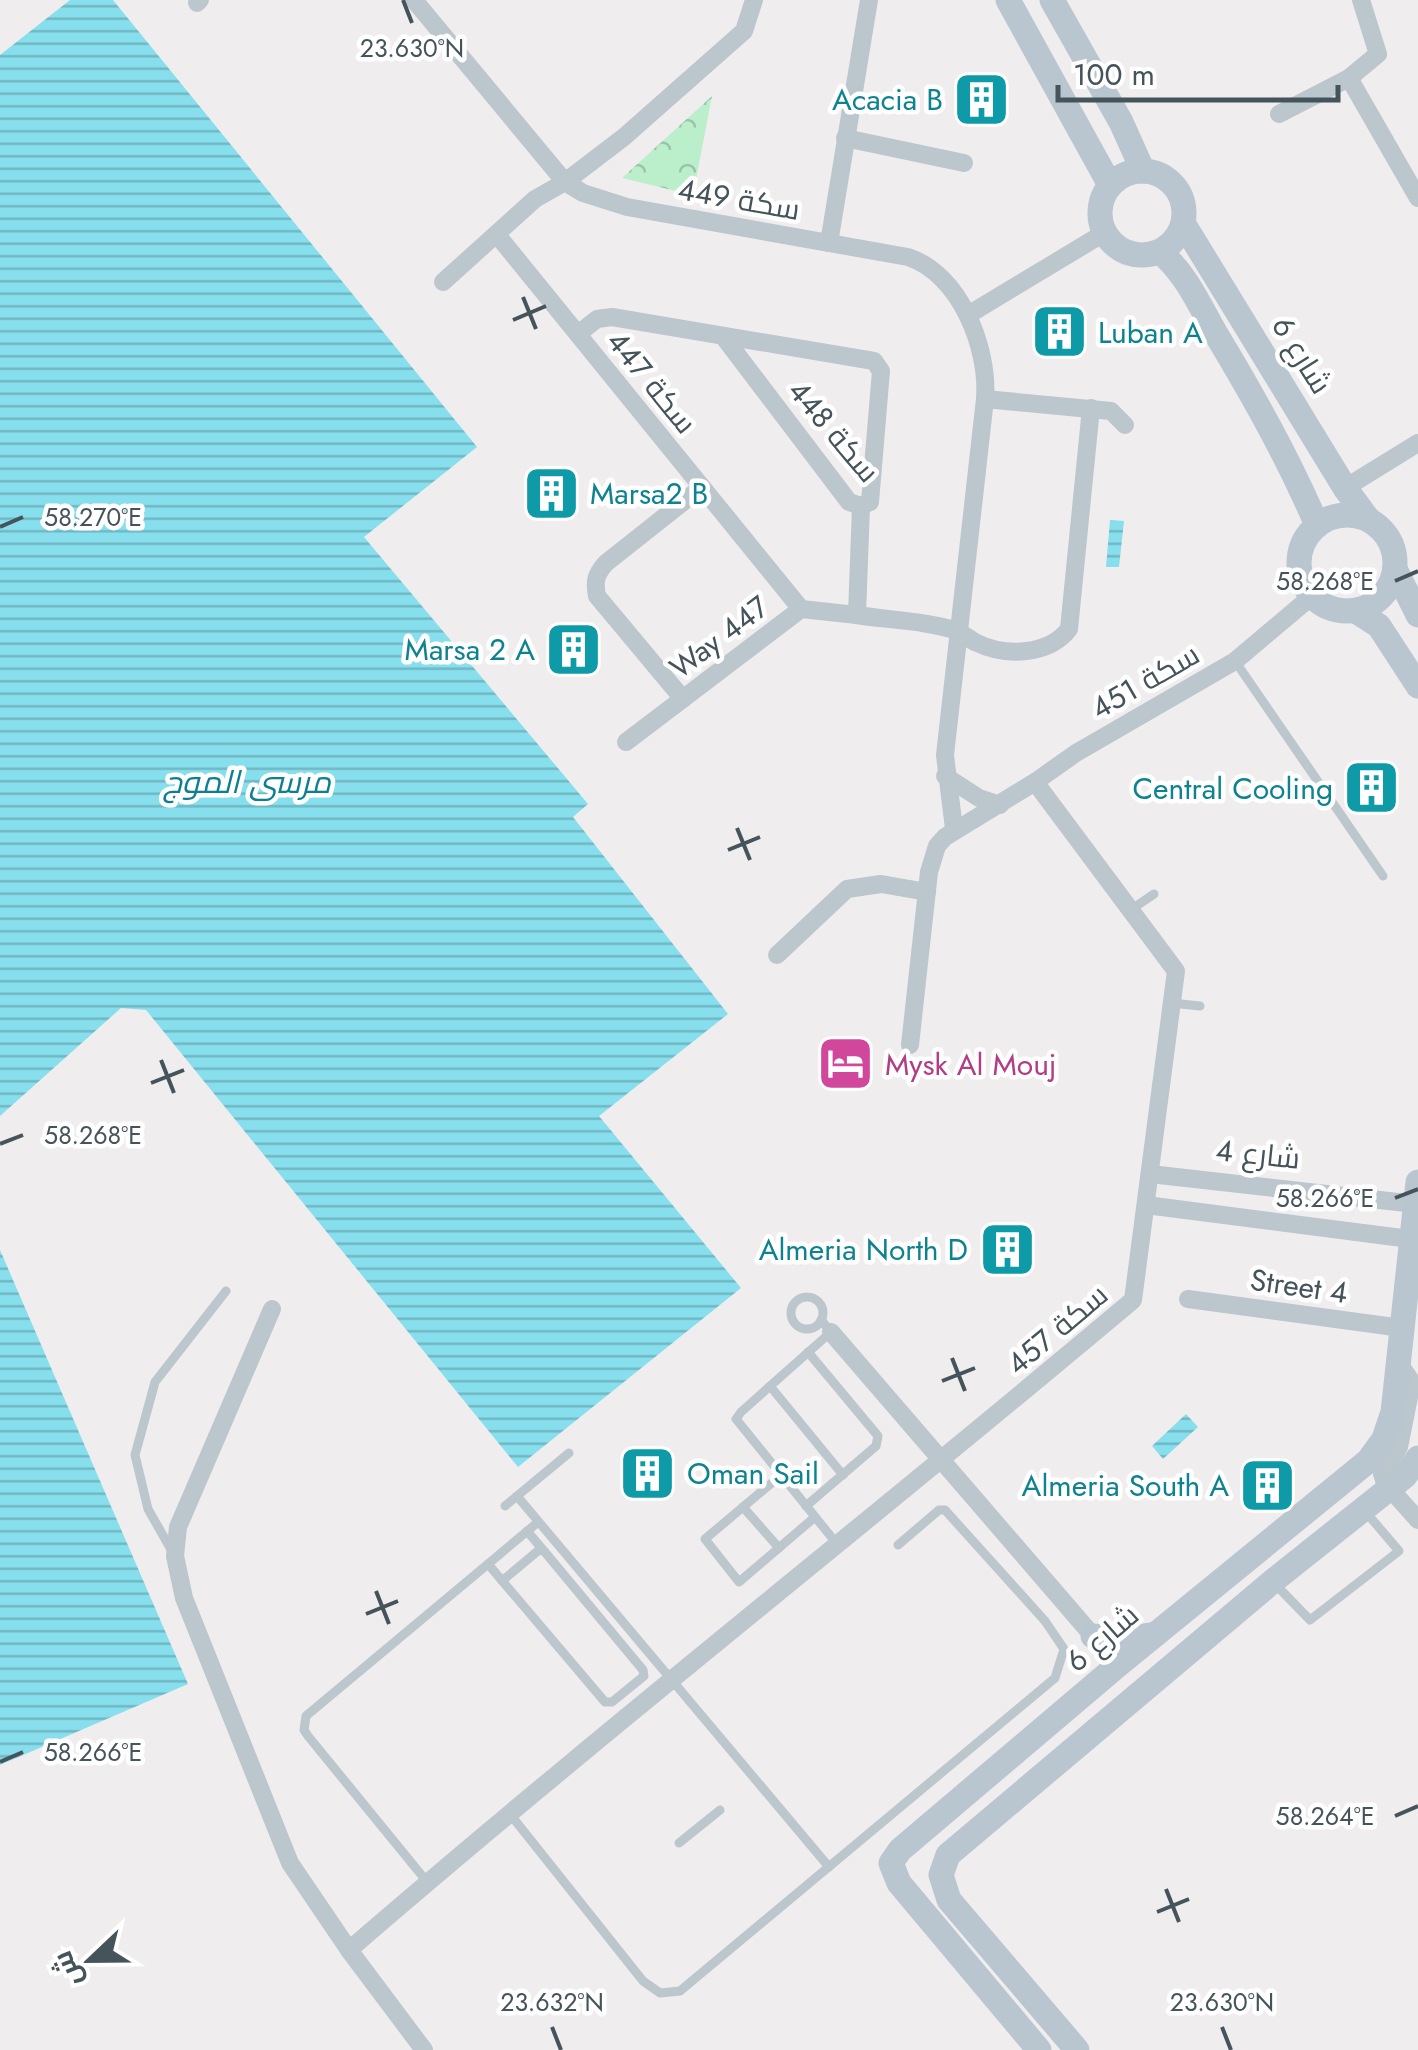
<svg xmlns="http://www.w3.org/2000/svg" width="1418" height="2050" viewBox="0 0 1418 2050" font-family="Jost,Cairo,sans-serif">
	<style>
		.park { fill: url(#park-crowns) }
		.water { fill: url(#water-rules) }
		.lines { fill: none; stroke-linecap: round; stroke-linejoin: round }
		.lane { stroke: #bbc6cd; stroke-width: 9 }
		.street { stroke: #bbc6cd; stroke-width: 18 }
		.secondary { stroke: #b9c6d0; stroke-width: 25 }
		.ticks { fill: none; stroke: #45535b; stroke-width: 4 }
		.labels { text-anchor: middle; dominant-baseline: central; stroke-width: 9; stroke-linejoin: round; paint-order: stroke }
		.culture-label { font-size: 30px; fill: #0d838f; stroke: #fff; text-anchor: end }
		.street-label { font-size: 30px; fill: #45535b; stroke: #fff }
		.hotel-label { font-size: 30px; fill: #b23c85; stroke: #fff; text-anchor: start }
		.water-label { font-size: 32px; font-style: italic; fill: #0b8093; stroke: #fff }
		.ticks-label { font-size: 25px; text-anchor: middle; fill: #45535b; stroke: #fff; stroke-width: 9; stroke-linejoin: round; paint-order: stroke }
	</style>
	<defs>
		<pattern id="park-crowns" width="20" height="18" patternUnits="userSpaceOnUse" patternTransform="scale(2.5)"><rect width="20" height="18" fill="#bbefcb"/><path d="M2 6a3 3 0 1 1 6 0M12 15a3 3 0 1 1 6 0" fill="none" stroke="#9ac4a8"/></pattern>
		<pattern id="water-rules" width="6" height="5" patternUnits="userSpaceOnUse" patternTransform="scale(2.5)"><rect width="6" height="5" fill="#87dfed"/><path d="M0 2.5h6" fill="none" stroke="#70b7c3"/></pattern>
	</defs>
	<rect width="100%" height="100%" fill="#f0edee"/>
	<!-- park -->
	<path class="park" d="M712 96 693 195 622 178Z"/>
	<!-- water -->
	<g class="water">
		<path d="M70 0H113L477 447 364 537 588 804 573 817 728 1014 599 1116 741 1288 518 1467 146 1010 121 1008 0 1116V55Z"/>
		<path d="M1110 520 1124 521 1119 567H1106Z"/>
		<path d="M0 1250 188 1684 0 1765Z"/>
		<path d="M1186 1414 1198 1427 1163 1459 1152 1446Z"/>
	</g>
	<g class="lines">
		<!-- lane -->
		<g class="lane">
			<path d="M1235 661 1383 876"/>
			<path d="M1132 909 1154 894"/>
			<path d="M1172 1003 1200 1006"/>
			<circle cx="807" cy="1313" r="16"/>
			<path d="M821 1320 831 1332 741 1412 736 1419 837 1544"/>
			<path d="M770 1386 843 1475"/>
			<path d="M780 1476 705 1539 739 1582 815 1517"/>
			<path d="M517 1496 829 1867"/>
			<path d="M505 1506 569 1453"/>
			<path d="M806 1506 876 1446 878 1436 808 1352"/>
			<path d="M743 1507 779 1548"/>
			<path d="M527 1531 544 1551"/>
			<path d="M173 1553 148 1509 135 1455 155 1382 226 1291"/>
			<path d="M488 1564 605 1702H612L644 1676 643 1670 544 1551 539 1550 502 1581"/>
			<path d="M1274 1583 1310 1620 1399 1551 1364 1510"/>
			<path d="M510 1814 643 1981 660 1993 680 1991 1055 1678 1064 1649 1045 1621 945 1510H939L898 1545"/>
			<path d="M679 1843 720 1810"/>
			<path d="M428 1883 308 1736 304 1730 306 1716 537 1523"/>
		</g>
		<!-- street -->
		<g class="street">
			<path d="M414 0 565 182 624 137 744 31 754 0"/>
			<path d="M197 3 200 0"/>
			<path d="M1349 78 1418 198"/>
			<path d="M1279 114 1349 78 1378 54 1361 0"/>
			<path d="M845 138 964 163"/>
			<path d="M498 236 801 609"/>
			<path d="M829 243 869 0"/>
			<path d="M443 282 535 199 565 182 583 193 627 207 908 257C960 274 989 348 985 399L945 755 954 829"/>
			<path d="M968 315 1104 233"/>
			<path d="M578 334 597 319 612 317 874 361 881 371 870 502 861 506 849 502 723 336"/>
			<path d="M985 399 1111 411 1125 425"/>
			<path d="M1345 488 1418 443"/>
			<path d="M861 506 857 615C887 620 929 621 957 631 964 634 970 640 977 643 1006 657 1049 655 1069 629L1091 408"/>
			<path d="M683 699 597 596C594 581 596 574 606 563L702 487"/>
			<path d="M626 742 801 609 857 615"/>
			<path d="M945 776 979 798 1000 805"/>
			<path d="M777 955 847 889 881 884 927 892"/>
			<path d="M910 1045 929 872 937 846 945 837 1035 782 1076 753 1235 661 1312 596"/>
			<path d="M1150 1174 1415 1204"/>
			<path d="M1146 1205 1410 1239"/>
			<path d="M1188 1299 1402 1328"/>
			<path d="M272 1309 178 1527 175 1556 184 1598 290 1863 349 1950 424 2050"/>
			<path d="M831 1332 1118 1665"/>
			<path d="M1398 1362 1412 1382 1399 1447 1382 1474 1385 1483 1418 1520"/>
			<path d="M349 1950C606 1728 873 1519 1133 1300L1176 971 1035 782"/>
		</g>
		<!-- secondary -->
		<g class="secondary">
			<path d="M1008 0 1110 185"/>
			<path d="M1052 0 1121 122 1143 171"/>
			<circle cx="1142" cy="213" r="42"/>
			<path d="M1183 223 1345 488 1368 519"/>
			<path d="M1160 252C1185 272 1200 306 1216 334 1255 399 1287 456 1317 525"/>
			<circle cx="1347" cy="563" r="48"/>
			<path d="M1396 571 1418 615"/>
			<path d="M1356 611 1379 626 1418 686"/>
			<path d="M1093 1636 1124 1639 1156 1634"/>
			<path d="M1039 2050 899 1883 891 1863 900 1850 1118 1665 1368 1461 1384 1439 1393 1412 1418 1182"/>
			<path d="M1077 2050 949 1900 941 1875 948 1855 1273 1581 1405 1476 1418 1458"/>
		</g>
	</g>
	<!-- ticks -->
	<path class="ticks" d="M403 0 412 23M523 297 536 329M513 320 546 306M0 527 23 517M1395 581 1418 571M737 828 750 860M728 850 760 837M161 1060 174 1093M151 1083 184 1070M0 1144 23 1135M1395 1198 1418 1189M952 1358 965 1391M942 1381 975 1368M376 1591 389 1624M366 1614 398 1601M0 1762 23 1752M1395 1816 1418 1806M1166 1889 1179 1922M1157 1912 1189 1899M552 2027 561 2050M1222 2027 1231 2050"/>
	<!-- icons -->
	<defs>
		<symbol id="building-square" viewBox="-11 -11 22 22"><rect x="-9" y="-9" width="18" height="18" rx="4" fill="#0f9aa8" stroke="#fff"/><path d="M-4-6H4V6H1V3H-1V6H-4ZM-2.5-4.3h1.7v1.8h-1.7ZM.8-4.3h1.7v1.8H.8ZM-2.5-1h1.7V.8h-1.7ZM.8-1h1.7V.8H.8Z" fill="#fff"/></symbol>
		<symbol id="hotel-square" viewBox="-11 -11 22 22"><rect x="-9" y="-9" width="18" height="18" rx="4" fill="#d1479c" stroke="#fff"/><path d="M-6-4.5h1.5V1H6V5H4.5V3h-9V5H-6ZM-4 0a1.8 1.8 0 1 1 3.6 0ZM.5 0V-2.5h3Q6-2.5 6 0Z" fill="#fff"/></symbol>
	</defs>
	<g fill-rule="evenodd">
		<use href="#building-square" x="950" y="68" width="63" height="63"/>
		<use href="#building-square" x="1028" y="300" width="63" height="63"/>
		<use href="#building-square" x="520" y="462" width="63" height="63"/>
		<use href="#building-square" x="542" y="618" width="63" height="63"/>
		<use href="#building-square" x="1340" y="756" width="63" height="63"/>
		<use href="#hotel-square" x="814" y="1032" width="63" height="63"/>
		<use href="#building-square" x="976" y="1218" width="63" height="63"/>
		<use href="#building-square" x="616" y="1442" width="63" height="63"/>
		<use href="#building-square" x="1236" y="1454" width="63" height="63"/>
	</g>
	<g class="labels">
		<!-- culture labels -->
		<g class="culture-label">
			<text x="943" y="99">Acacia B</text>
			<text x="1098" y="332" text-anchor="start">Luban A</text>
			<text x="590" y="493" text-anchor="start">Marsa2 B</text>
			<text x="535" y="649">Marsa 2 A</text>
			<text x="1333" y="788">Central Cooling</text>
			<text x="968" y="1249">Almeria North D</text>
			<text x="687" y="1473" text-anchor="start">Oman Sail</text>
			<text x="1229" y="1485">Almeria South A</text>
		</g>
		<!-- street labels -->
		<g class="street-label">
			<text transform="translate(739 199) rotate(10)">سكة 449</text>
			<text transform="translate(1302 355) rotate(58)">شارع 6</text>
			<text transform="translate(652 382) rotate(51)">سكة 447</text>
			<text transform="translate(834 431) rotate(50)">سكة 448</text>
			<text transform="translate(719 637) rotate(-37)">Way 447</text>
			<text transform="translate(1145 681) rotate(-30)">سكة 451</text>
			<text transform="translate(1258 1154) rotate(6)">شارع 4</text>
			<text transform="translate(1299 1286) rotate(8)">Street 4</text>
			<text transform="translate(1057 1329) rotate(-40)">سكة 457</text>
			<text transform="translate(1102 1638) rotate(-41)">شارع 6</text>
		</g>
		<!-- hotel labels -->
		<g class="hotel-label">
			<text x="885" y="1064">Mysk Al Mouj</text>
		</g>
		<!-- water labels -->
		<g class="water-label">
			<text x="247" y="782">مرسى الموج</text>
		</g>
	</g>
	<g class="ticks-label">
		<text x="412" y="57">23.630°N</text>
		<text x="93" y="526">58.270°E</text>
		<text x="1325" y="590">58.268°E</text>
		<text x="93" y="1144">58.268°E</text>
		<text x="1325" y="1207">58.266°E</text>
		<text x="93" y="1761">58.266°E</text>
		<text x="1325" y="1825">58.264°E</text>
		<text x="552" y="2011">23.632°N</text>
		<text x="1222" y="2011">23.630°N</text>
	</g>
	<!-- north arrow -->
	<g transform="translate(90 1960) rotate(248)" stroke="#ffffff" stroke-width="8" paint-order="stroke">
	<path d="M0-8L18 38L0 25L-18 38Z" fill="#45535b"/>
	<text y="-15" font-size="28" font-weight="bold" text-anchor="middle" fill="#45535b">ش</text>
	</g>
	<!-- scale -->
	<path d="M1058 85v15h280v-15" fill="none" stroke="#45535b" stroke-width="5"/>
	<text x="1073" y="85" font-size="30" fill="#45535b" stroke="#ffffff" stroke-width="8" paint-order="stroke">100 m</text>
</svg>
